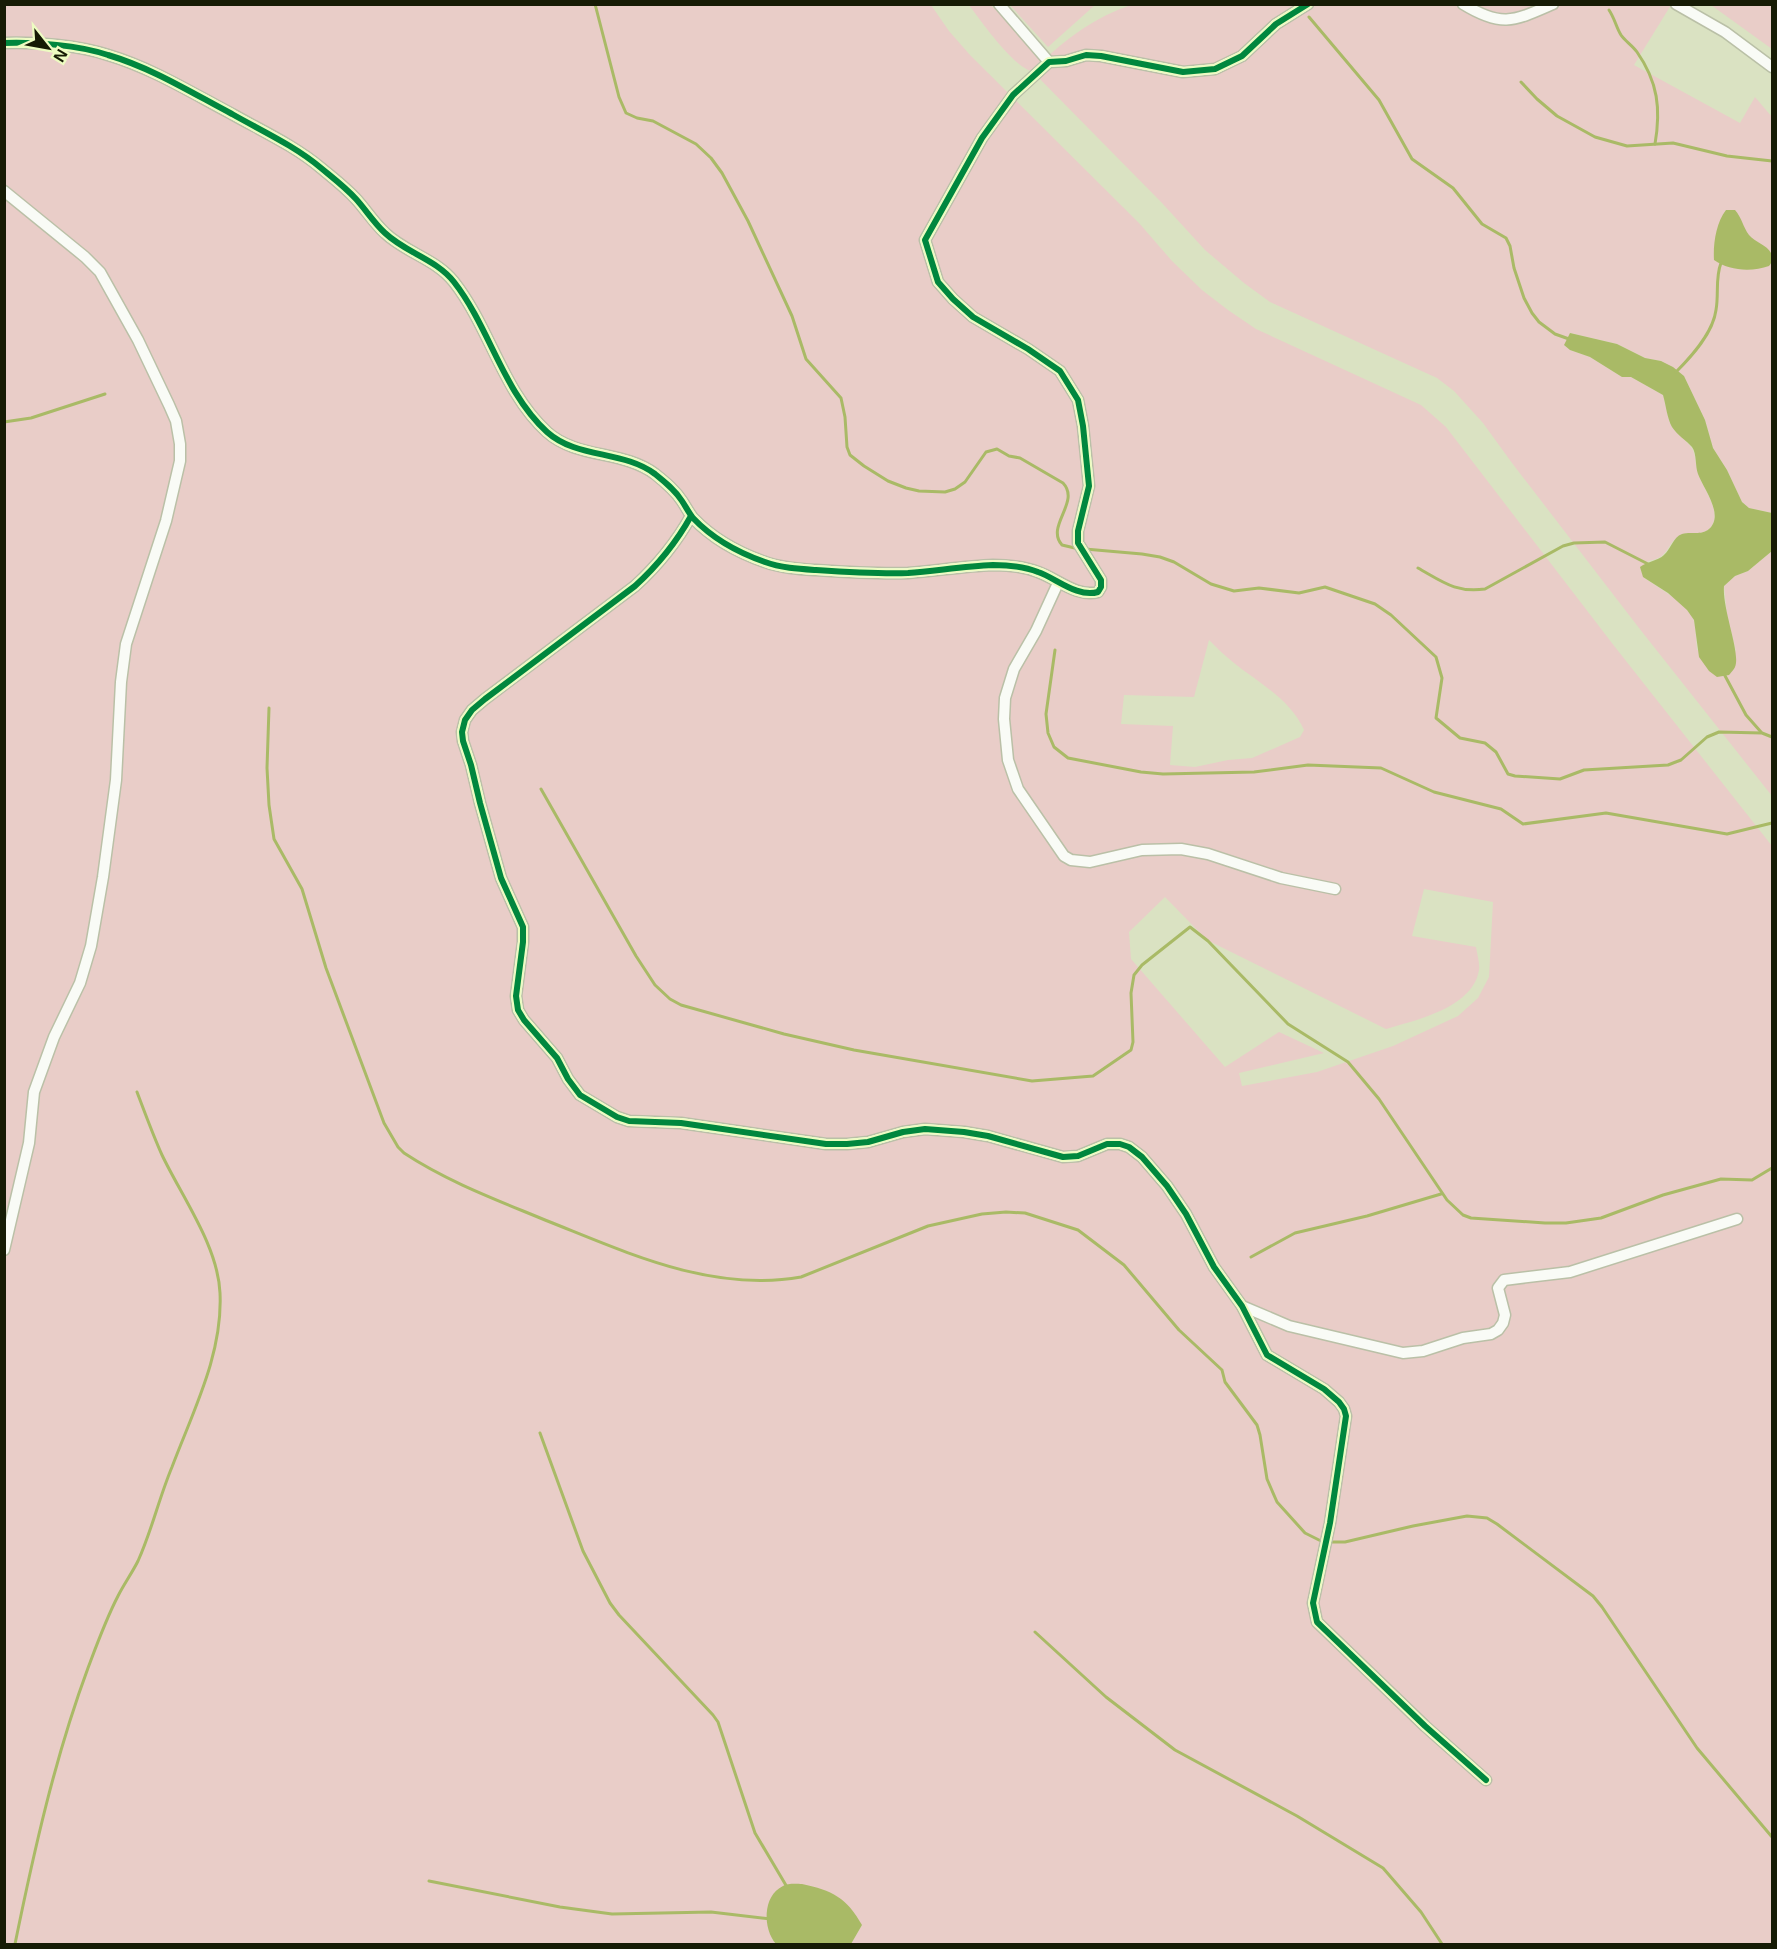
<svg xmlns="http://www.w3.org/2000/svg" width="1777" height="1949" viewBox="0 0 1777 1949" font-family="Helvetica,sans-serif">
	<style>
		.green { fill: #e9cdc8; fill-rule: evenodd }
		.water { fill: #a9ba66 }
		.lines { fill: none; stroke-linecap: round; stroke-linejoin: round }
		.stream { stroke: #a9ba66; stroke-width: 3 }
		.minor-casing { stroke: #bac0a7; stroke-width: 13 }
		.minor { stroke: #f9fbf6; stroke-width: 10 }
		.cycleway-casing { stroke: #edfcc2; stroke-width: 10 }
		.cycleway { stroke: #00873e; stroke-width: 6 }
	</style>
	<rect width="100%" height="100%" fill="#dae2c2"/>
	<!-- green -->
	<g class="green">
		<path d="M5 5H931L949 31 970 55 1139 223 1172 261 1202 290 1228 310 1256 329 1421 405 1446 427 1615 647 1772 846V1944H851L862 1925 771 1938 776 1944H5ZM1209 640C1217 648 1225 656 1234 663 1259 683 1290 699 1304 730L1300 737 1252 758 1228 760 1195 767 1170 765 1173 726 1121 724 1124 695 1194 697ZM1424 889 1493 902 1489 977 1478 998 1458 1016 1393 1046 1317 1072 1242 1086 1239 1073 1324 1053 1279 1032 1225 1067 1131 959 1129 932 1165 897 1207 940 1386 1029C1416 1020 1473 1008 1479 970 1480 963 1477 954 1476 947L1412 936Z"/>
		<path d="M969 5H990L1001 13 1039 57 1042 62C1069 36 1096 17 1131 5H1671L1634 65 1740 123 1755 97 1772 117V513L1749 508 1742 502 1727 470 1713 448 1705 420 1684 376 1661 361 1645 358 1617 344 1570 333V350L1590 357 1622 377H1631L1663 395C1666 405 1667 418 1672 427 1677 434 1686 440 1691 447 1696 453 1695 465 1698 473 1702 488 1725 514 1709 529 1701 537 1687 530 1679 536 1665 546 1669 558 1648 561L1643 577C1658 588 1688 603 1694 621 1696 630 1696 641 1697 650L1736 651 1727 615 1724 586 1735 576 1748 571 1772 551V796L1639 628 1512 463 1483 423 1454 391 1437 378 1270 302 1244 283 1205 250 1162 203 1032 71C1013 67 981 21 969 5Z"/>
		<path d="M1010 5H1095L1048 47Z"/>
		<path d="M1711 5H1772V49Z"/>
	</g>
	<!-- water -->
	<g class="water">
		<path d="M1726 210H1735C1742 218 1743 227 1749 235 1755 242 1767 245 1771 253 1774 258 1772 262 1769 266 1752 272 1729 271 1714 260 1713 244 1716 223 1726 210Z"/>
		<path d="M1570 333 1617 344 1645 358 1661 361 1673 367 1684 376 1705 420 1713 448 1727 470 1742 502 1749 508 1772 513V551L1748 571 1735 576 1724 586C1722 609 1741 653 1735 667 1735 668 1730 674 1729 675L1717 677 1709 671 1699 657 1694 620 1687 610 1668 593 1643 577 1640 567C1648 561 1658 561 1664 555 1671 549 1673 537 1682 534 1691 531 1701 536 1709 529 1725 515 1703 488 1698 474 1695 466 1697 454 1692 447 1686 440 1677 435 1672 427 1667 418 1666 405 1663 395L1631 377H1622L1590 357 1570 350 1564 345Z"/>
		<path d="M802 1884C832 1890 847 1898 862 1925L851 1944H776C763 1929 762 1896 783 1886 788 1883 797 1884 802 1884Z"/>
	</g>
	<g class="lines">
		<!-- stream -->
		<g class="stream">
			<path d="M595 4 619 97 626 113 637 118 653 121 696 144 711 158 722 173 748 221 792 316 806 359 841 398 845 417 847 447 850 455 864 466 888 481 906 488 919 491 945 492 955 489 965 482 986 452 997 449 1009 456 1020 458 1063 483C1081 502 1045 526 1062 545L1079 549"/>
			<path d="M1609 10C1615 19 1616 27 1621 35 1625 41 1632 45 1637 52 1658 82 1661 109 1655 144"/>
			<path d="M1309 17 1379 100 1412 159 1453 188 1482 224 1506 238 1510 246 1514 268 1524 298 1532 313 1539 322 1555 334 1569 339"/>
			<path d="M1521 82 1537 99 1557 116 1595 137 1627 146 1673 143 1727 156 1772 161"/>
			<path d="M1676 372C1692 356 1713 333 1716 310 1719 294 1715 278 1721 263"/>
			<path d="M4 422 31 418 105 394"/>
			<path d="M1085 549 1142 554 1160 557 1174 562 1211 584 1234 591 1259 588 1299 593 1325 587 1375 604 1391 615 1436 657 1442 678 1436 718 1460 738 1485 743 1496 752 1508 774 1515 776 1560 779 1584 770 1668 765 1681 760 1707 737 1719 732 1762 733 1772 737"/>
			<path d="M1418 568C1443 582 1456 593 1485 589L1563 546 1574 543 1605 542 1648 564"/>
			<path d="M1055 650 1046 714 1048 733 1054 747 1068 758 1141 772 1163 774 1254 772 1308 765 1381 768 1434 792 1501 809 1523 824 1606 813 1727 834 1772 823"/>
			<path d="M1723 672 1746 715 1761 732"/>
			<path d="M269 708 267 768 269 805 274 839 302 889 326 968 384 1123 398 1147 404 1153C448 1182 497 1200 545 1220 626 1252 711 1293 801 1277L928 1226 982 1214 1006 1212 1025 1213 1078 1230 1124 1265 1179 1330 1222 1370 1225 1382 1257 1425 1260 1435 1267 1479 1277 1502 1305 1533 1323 1542"/>
			<path d="M541 789 636 956 655 985 670 999 681 1005 784 1034 854 1050 1032 1081 1093 1076 1131 1050 1133 1042 1131 993 1134 975 1142 965 1190 927 1208 941 1288 1024 1348 1062 1379 1099 1447 1200 1463 1215 1471 1218 1545 1223H1566L1601 1218 1663 1195 1721 1179 1752 1180 1772 1168"/>
			<path d="M1251 1257 1295 1233 1367 1216 1441 1194"/>
			<path d="M540 1433 583 1551 610 1603 619 1615 713 1715 718 1722 755 1833 787 1887"/>
			<path d="M1330 1542H1345L1413 1526 1467 1516 1487 1518 1497 1524 1593 1596 1602 1607 1697 1748 1772 1837"/>
			<path d="M1035 1632 1106 1697 1175 1750 1297 1816 1383 1868 1421 1912 1442 1944"/>
			<path d="M429 1881 560 1907 612 1914 711 1912 771 1919"/>
			<path d="M15 1944C34 1851 55 1757 88 1668 97 1644 106 1619 118 1596 124 1584 132 1573 138 1561 152 1530 159 1498 172 1467 193 1411 223 1354 220 1293 218 1246 182 1197 162 1155 153 1135 145 1113 137 1092"/>
		</g>
		<defs>
			<g id="minor">
				<path d="M999 4 1049 62"/>
				<path d="M1463 4C1502 28 1514 21 1553 4"/>
				<path d="M1676 4 1725 32 1772 67"/>
				<path d="M4 43C36 42 78 45 108 55 152 68 192 93 232 114 262 131 295 146 321 168 333 178 345 187 356 199 366 210 374 223 385 233 406 253 436 259 454 282 490 328 503 392 547 432 577 459 623 450 655 474 665 482 675 490 682 501 686 507 689 513 693 518 712 538 739 553 765 562 781 568 800 569 816 570 846 572 878 574 908 573 936 571 964 566 993 565 1008 565 1023 566 1038 572 1056 578 1077 598 1098 592L1101 587V580L1078 543V531L1089 486 1083 426 1078 400 1060 371 1028 349 973 317 953 299 938 282 925 240 982 138 1013 95 1049 62 1066 61 1086 55 1101 56 1183 72 1215 69 1242 56 1276 24 1308 4"/>
				<path d="M4 191 85 257 100 272 138 340 169 405 176 421 180 444V461L166 521 126 644 121 682 116 780 103 877 91 946 80 983 54 1037 34 1092 29 1143 4 1250"/>
				<path d="M691 516C676 543 658 565 635 586L485 699 472 710 465 720 462 732 463 741 471 765 480 803 501 878 523 927V942L516 996 518 1010 524 1020 557 1058 568 1079 580 1095 617 1117 629 1121 681 1123 826 1144H847L868 1142 903 1132 925 1129 964 1132 988 1136 1063 1157 1078 1156 1107 1144H1120L1129 1147 1142 1157 1167 1186 1186 1214 1214 1267 1242 1306 1267 1355 1324 1389 1339 1402 1344 1409 1346 1416 1330 1523 1313 1603 1317 1622 1425 1726 1486 1780"/>
				<path d="M1058 583 1036 631 1014 669 1005 698 1004 719 1008 760 1018 789 1064 856 1071 860 1090 862 1142 850 1181 849 1208 854 1281 878 1335 889"/>
				<path d="M1242 1306 1289 1326 1403 1353 1423 1351 1463 1338 1491 1334 1498 1330 1503 1323 1505 1315 1498 1288 1504 1280 1570 1272 1737 1219"/>
			</g>
		</defs>
		<!-- minor casing -->
		<use href="#minor" class="minor-casing"/>
		<!-- minor -->
		<use href="#minor" class="minor"/>
		<defs>
			<g id="cycleway">
				<path d="M4 43C36 42 78 45 108 55 152 68 192 93 232 114 262 131 295 146 321 168 333 178 345 187 356 199 366 210 374 223 385 233 406 253 436 259 454 282 490 328 503 392 547 432 577 459 623 450 655 474 665 482 675 490 682 501 686 507 689 513 693 518 712 538 739 553 765 562 781 568 800 569 816 570 846 572 878 574 908 573 936 571 964 566 993 565 1008 565 1023 566 1038 572 1056 578 1077 598 1098 592L1101 587V580L1078 543V531L1089 486 1083 426 1078 400 1060 371 1028 349 973 317 953 299 938 282 925 240 982 138 1013 95 1049 62 1066 61 1086 55 1101 56 1183 72 1215 69 1242 56 1276 24 1308 4"/>
				<path d="M691 516C676 543 658 565 635 586L485 699 472 710 465 720 462 732 463 741 471 765 480 803 501 878 523 927V942L516 996 518 1010 524 1020 557 1058 568 1079 580 1095 617 1117 629 1121 681 1123 826 1144H847L868 1142 903 1132 925 1129 964 1132 988 1136 1063 1157 1078 1156 1107 1144H1120L1129 1147 1142 1157 1167 1186 1186 1214 1214 1267 1242 1306 1267 1355 1324 1389 1339 1402 1344 1409 1346 1416 1330 1523 1313 1603 1317 1622 1425 1726 1486 1780"/>
			</g>
		</defs>
		<!-- cycleway casing -->
		<use href="#cycleway" class="cycleway-casing"/>
		<!-- cycleway -->
		<use href="#cycleway" class="cycleway"/>
	</g>
	<!-- border -->
	<rect width="1777" height="1949" fill="none" stroke="#161b05" stroke-width="12"/>
	<!-- north arrow -->
	<g transform="translate(48 48) rotate(121)" stroke="#edfcc2" stroke-width="4.5" paint-order="stroke">
	<path d="M0-4.5L10 22L0 15L-10 22Z" fill="#161b05"/>
	<text y="-9" font-size="16" font-weight="bold" text-anchor="middle" fill="#161b05">N</text>
	</g>
</svg>
